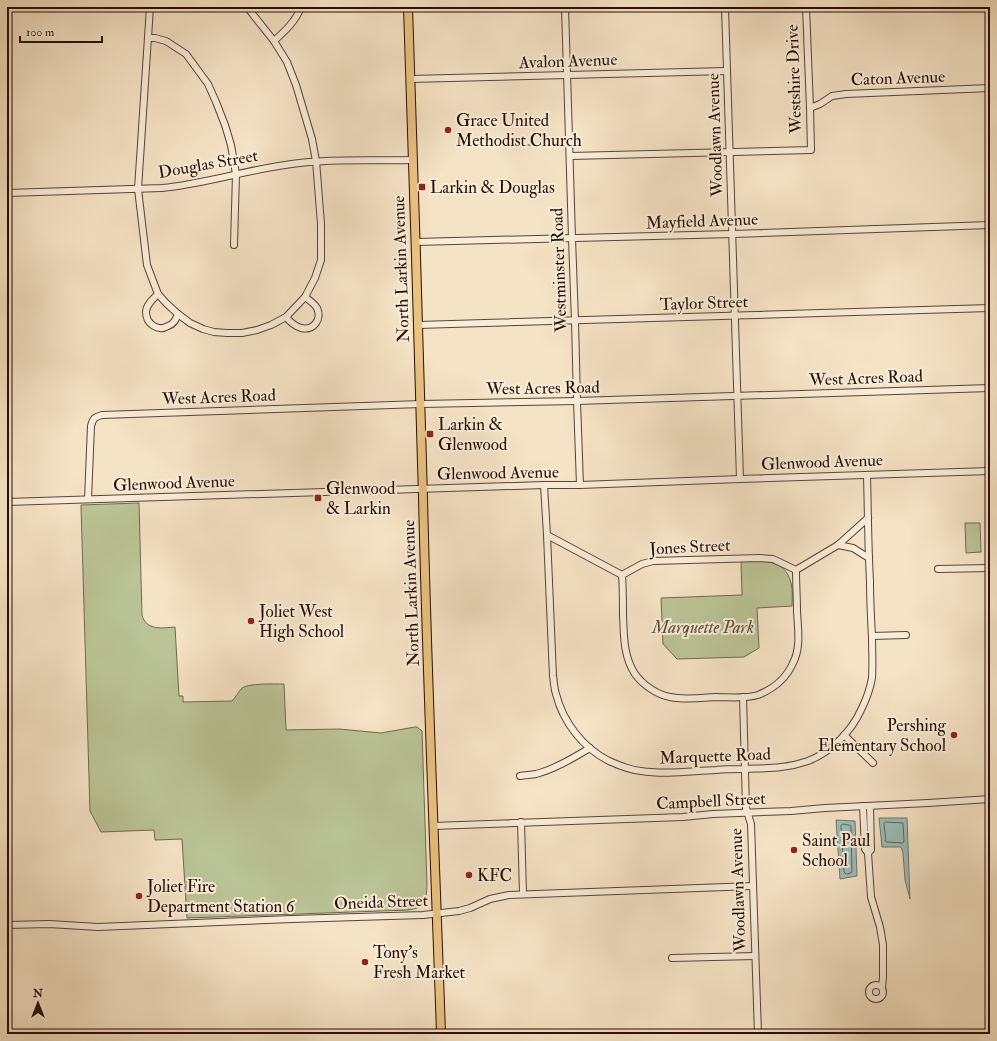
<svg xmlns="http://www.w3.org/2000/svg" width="997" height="1041" viewBox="0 0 997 1041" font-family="'IM FELL Double Pica',serif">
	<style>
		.green { fill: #bac496; stroke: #72684c }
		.water { fill: #9dbdb9; stroke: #6f7770 }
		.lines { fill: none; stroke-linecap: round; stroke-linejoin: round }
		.shore { stroke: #63655e; stroke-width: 1 }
		.stream { stroke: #6f7770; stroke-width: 1.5 }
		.minor-casing { stroke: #5c4233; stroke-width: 8 }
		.major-casing { stroke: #290d02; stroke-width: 10 }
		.minor { stroke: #f8edd9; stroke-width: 6 }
		.major { stroke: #eac282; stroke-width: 8 }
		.poi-dot { fill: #8f2418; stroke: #f8edd9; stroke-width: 1.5 }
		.labels { text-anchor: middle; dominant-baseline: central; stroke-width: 4; stroke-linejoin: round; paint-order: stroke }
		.street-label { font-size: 17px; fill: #290d02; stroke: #f8edd9 }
		.poi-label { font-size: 17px; fill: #290d02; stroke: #f8edd9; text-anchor: start }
		.park-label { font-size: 17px; font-style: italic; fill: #5c4d36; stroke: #f8edd9 }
	</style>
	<rect width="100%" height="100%" fill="#f5e3c5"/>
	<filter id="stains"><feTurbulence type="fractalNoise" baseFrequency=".005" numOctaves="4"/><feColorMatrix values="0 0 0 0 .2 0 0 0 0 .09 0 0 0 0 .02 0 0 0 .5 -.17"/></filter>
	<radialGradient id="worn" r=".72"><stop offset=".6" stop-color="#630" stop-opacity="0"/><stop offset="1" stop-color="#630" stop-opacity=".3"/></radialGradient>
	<!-- green -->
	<g class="green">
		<path d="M139 503 142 615C146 631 163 628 175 627L179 696H183V702L232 701C236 697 238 692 242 688 249 683 274 684 284 684L286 730 339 729 381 733 415 727H417L422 731 427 885C426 901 426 907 409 910L187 918 182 839 155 840 154 830 101 832 90 811 81 505Z"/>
		<path d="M965 523H980L981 552 966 553Z"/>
		<path d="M741 561C762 561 785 558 791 583 793 590 792 599 792 606L757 608 759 648 744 657 677 659 663 644 661 598 742 595Z"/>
	</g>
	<!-- water -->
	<g class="water">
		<path d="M879 818H907L910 899 905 880 903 853 901 847H882Z"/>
		<path d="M836 820 855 821 857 876 840 879Z"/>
	</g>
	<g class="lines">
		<!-- shore -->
		<g class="shore">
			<path d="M886 822 903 823 904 841 903 843 886 842 884 824Z"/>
			<path d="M843 824 849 825 851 826 852 871 851 873 846 874 844 872 841 826Z"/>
		</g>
		<!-- stream -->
		<path class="stream" d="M516 147 521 145H558"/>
		<defs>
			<g id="minor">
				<path d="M150 7 138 189 147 265 158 294 166 303 178 314 190 323 203 329 214 332 227 333H242L257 330 271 325 286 317 305 297 315 278 321 260V224L316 161 312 139 296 85 287 62 274 41 247 7"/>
				<path d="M565 7 572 238 575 321 577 401 580 485"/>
				<path d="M725 7 740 479"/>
				<path d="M148 38H155L166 41 186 54 208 84 216 102 225 125 231 145 236 174 234 245"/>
				<path d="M274 41C285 31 296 21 301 7"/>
				<path d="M410 79 727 71"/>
				<path d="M810 108 820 104 832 96 846 94 990 88"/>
				<path d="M570 156 811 150 810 108 806 7"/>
				<path d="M7 193 162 188C203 184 243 171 285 165 327 158 371 161 413 160"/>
				<path d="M416 242 732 234 990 225"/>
				<path d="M158 294C153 299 146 305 146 312 146 324 158 332 168 326 174 324 176 319 178 314"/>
				<path d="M286 317C290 322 295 326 301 328 314 331 322 319 317 308 314 303 309 300 305 297"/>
				<path d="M418 325 990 308"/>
				<path d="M544 485 547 535 553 676C554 682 554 688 556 694 563 722 583 748 609 761 618 765 630 770 641 771 665 775 691 771 716 770 725 769 735 769 744 769 767 768 785 769 808 761 831 752 851 732 861 710 866 700 870 689 872 678 873 664 872 651 872 637 871 619 870 600 870 581 868 546 868 511 867 475"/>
				<path d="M88 499 91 426C93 418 95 417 102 415L421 404 577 401 990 388"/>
				<path d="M7 502 544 485H580L740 479 990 471"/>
				<path d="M547 535 622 575"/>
				<path d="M838 545 853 548 869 558"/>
				<path d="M938 569 990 568"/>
				<path d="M796 570 838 545 868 518"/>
				<path d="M622 575C623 588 623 601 623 615 624 634 623 656 635 674 642 684 657 695 670 697 684 700 700 698 715 697 729 697 745 699 758 695 773 689 786 679 793 663 801 648 798 629 797 612 797 598 796 584 796 570"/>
				<path d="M622 575 642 564 653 561 759 558 773 559 796 570"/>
				<path d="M872 636 906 635"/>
				<path d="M743 697 746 808 751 824 758 1034"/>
				<path d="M844 735 873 763"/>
				<path d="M520 776C525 775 531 775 536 774 555 769 573 758 590 748"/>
				<path d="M863 806 865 849 868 853 871 897 880 927 883 945V977L882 987"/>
				<path d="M521 822 523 894"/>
				<path d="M433 826 683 817 713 814 791 811 825 808 928 803 990 799"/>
				<path d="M868 853 871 850 870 806"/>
				<path d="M7 925 49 924 98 927 292 919 423 915 459 911 470 908 490 899 509 895 753 886"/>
				<path d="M672 958 755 956"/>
				<circle cx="876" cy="992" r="7"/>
			</g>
			<path id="major" d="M408 7C413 170 419 334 423 497 427 676 435 855 441 1034"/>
		</defs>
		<!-- minor casing -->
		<use href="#minor" class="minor-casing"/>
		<!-- major casing -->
		<use href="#major" class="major-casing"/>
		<!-- minor -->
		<use href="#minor" class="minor"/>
		<!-- major -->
		<use href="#major" class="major"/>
	</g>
	<!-- markers -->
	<g class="poi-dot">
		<circle cx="448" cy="130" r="4"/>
		<rect x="418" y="183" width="8" height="8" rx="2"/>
		<rect x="426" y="430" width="8" height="8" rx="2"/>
		<rect x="314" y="494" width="8" height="8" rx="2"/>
		<circle cx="251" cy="621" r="4"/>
		<circle cx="954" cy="735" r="4"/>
		<circle cx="794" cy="850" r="4"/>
		<circle cx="469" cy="875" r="4"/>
		<circle cx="139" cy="896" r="4"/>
		<circle cx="365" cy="962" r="4"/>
	</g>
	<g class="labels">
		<!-- street labels -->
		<g class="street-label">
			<text transform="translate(568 61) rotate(-2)">Avalon Avenue</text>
			<text transform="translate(898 78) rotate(-2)">Caton Avenue</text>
			<text transform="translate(794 79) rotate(-92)">Westshire Drive</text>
			<text transform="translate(715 135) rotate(-92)">Woodlawn Avenue</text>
			<text transform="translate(208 164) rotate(-10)">Douglas Street</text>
			<text transform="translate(702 221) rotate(-2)">Mayfield Avenue</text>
			<text transform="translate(401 269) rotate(-92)">North Larkin Avenue</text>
			<text transform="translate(559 270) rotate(-92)">Westminster Road</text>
			<text transform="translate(704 303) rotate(-2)">Taylor Street</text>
			<text transform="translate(866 378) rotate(-2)">West Acres Road</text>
			<text transform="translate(543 388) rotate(-1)">West Acres Road</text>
			<text transform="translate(219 397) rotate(-2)">West Acres Road</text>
			<text transform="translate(822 462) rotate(-2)">Glenwood Avenue</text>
			<text transform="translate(498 473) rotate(-1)">Glenwood Avenue</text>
			<text transform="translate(174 483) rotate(-2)">Glenwood Avenue</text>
			<text transform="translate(690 547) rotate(-3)">Jones Street</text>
			<text transform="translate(411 593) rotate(-92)">North Larkin Avenue</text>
			<text transform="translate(715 756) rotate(-2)">Marquette Road</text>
			<text transform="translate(711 801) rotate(-3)">Campbell Street</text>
			<text transform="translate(738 890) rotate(-92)">Woodlawn Avenue</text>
			<text transform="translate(381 902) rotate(-2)">Oneida Street</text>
		</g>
		<!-- poi labels -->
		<g class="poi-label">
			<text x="456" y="120">Grace United<tspan x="456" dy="20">Methodist Church</tspan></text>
			<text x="430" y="187">Larkin &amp; Douglas</text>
			<text x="438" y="424">Larkin &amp;<tspan x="438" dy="20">Glenwood</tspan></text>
			<text x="326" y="488">Glenwood<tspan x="326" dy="20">&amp; Larkin</tspan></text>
			<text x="259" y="611">Joliet West<tspan x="259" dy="20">High School</tspan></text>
			<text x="946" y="725" text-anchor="end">Pershing<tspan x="946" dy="20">Elementary School</tspan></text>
			<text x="802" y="840">Saint Paul<tspan x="802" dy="20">School</tspan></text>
			<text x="477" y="875">KFC</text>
			<text x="147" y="886">Joliet Fire<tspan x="147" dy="20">Department Station 6</tspan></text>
			<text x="373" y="952">Tony's<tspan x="373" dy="20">Fresh Market</tspan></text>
		</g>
		<!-- park labels -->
		<g class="park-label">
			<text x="703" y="627">Marquette Park</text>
		</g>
	</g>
	<!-- margin -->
	<rect width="997" height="1041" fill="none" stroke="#f5e3c5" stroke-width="24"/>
	<rect x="8" y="8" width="981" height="1025" fill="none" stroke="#290d02" stroke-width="2"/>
	<rect x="12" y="12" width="973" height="1017" fill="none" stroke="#290d02"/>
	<!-- north arrow -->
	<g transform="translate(38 1003)" stroke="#f8edd9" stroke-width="3" paint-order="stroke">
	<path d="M0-3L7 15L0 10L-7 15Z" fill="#290d02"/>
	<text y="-6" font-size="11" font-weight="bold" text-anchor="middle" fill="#290d02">N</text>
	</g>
	<!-- scale -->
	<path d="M20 36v6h82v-6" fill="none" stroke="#290d02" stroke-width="2"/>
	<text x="26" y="36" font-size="12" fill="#290d02" stroke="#f8edd9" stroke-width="3" paint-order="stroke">100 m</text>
	<rect width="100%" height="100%" filter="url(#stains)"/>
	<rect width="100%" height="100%" fill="url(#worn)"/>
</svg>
